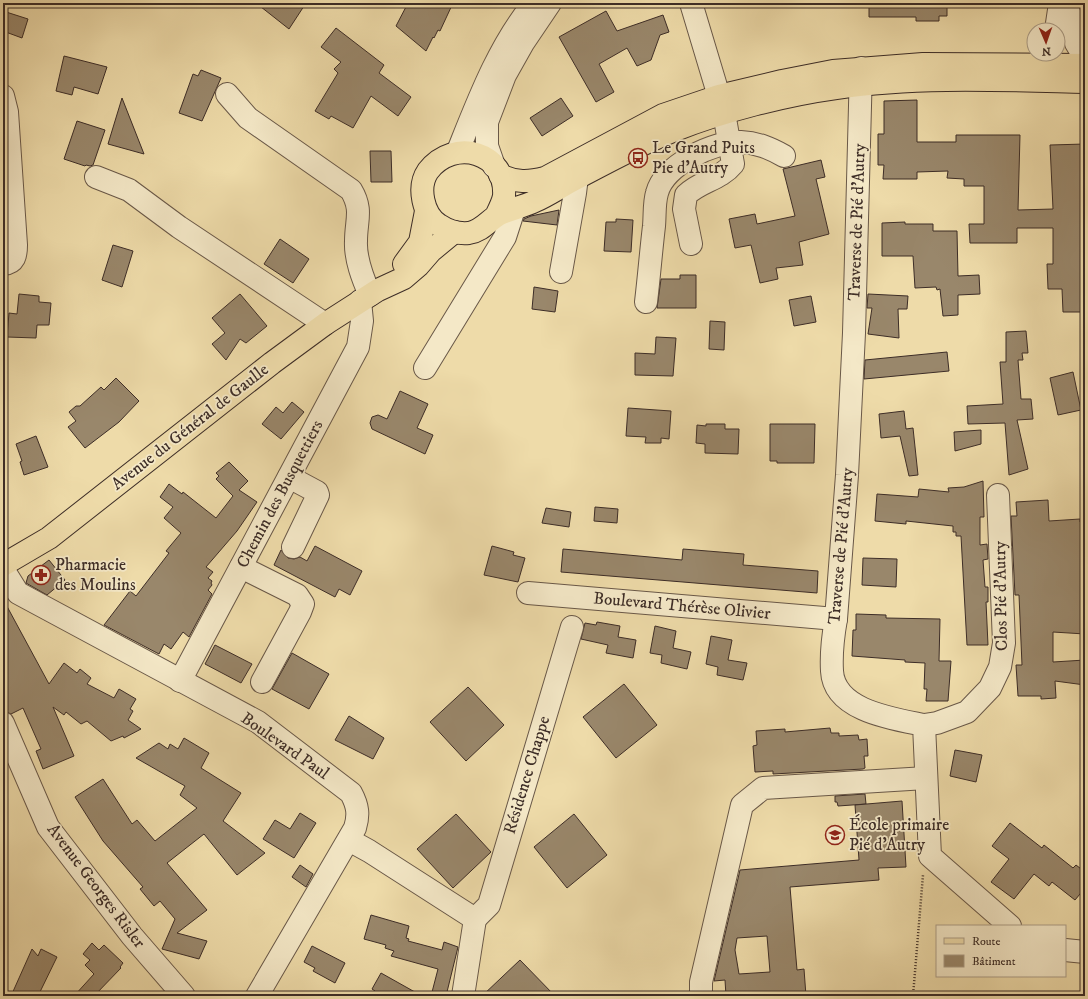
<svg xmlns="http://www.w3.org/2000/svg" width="1088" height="999" viewBox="0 0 1088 999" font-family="'IM FELL DW Pica',serif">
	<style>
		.building { fill: #99876b; stroke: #3d2d27; fill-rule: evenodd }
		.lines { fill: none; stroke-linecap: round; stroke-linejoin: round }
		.minor-casing { stroke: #695848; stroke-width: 24 }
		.major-casing { stroke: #3d2d27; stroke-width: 24 }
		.path { stroke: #3d2d27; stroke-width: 2.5; stroke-dasharray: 1 2; stroke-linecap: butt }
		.minor { stroke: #f4e8c7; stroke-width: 22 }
		.major { stroke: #eedba9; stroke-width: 22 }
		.labels { text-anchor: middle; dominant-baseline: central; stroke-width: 3.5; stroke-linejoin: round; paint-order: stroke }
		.poi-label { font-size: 17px; fill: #3d2d27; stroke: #f4e8c7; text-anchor: start }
		.street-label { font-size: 17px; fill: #3d2d27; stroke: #f4e8c7 }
	</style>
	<rect width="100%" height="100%" fill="#eedba9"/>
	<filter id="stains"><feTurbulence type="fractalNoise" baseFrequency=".005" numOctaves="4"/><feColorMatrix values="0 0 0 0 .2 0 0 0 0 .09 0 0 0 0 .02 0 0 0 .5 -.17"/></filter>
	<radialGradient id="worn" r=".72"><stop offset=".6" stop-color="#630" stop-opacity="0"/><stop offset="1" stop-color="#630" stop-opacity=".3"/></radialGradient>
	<!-- building -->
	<g class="building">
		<path d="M256 3H306L289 29Z"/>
		<path d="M408 3H453L440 31 438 30 434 38 433 37 426 51 396 26Z"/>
		<path d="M869 3H947V16H939V21H916V17H869Z"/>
		<path d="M3 11 28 19 22 38 3 31Z"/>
		<path d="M606 11 617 31 663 15 669 32 660 35 651 60 637 66 627 48 599 64 614 92 596 102 559 37Z"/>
		<path d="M336 28 384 65 379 73 411 97 398 116 371 96 353 128 331 116 329 119 315 111 338 73 334 69 341 62 321 47Z"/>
		<path d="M64 56 107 67 98 94 74 87 72 95 56 91Z"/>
		<path d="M201 70 221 78 202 121 179 113 193 74 198 76Z"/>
		<path d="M122 98 144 154 108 144Z"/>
		<path d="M561 98 573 116 542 136 530 118Z"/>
		<path d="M917 100V142H956V135H1020L1018 210 1053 209 1050 145 1085 144 1083 242 1085 312H1063L1062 289H1048L1047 264H1053V228H1017V243H970L969 224H984V186H964V179L947 178 948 171 917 172V179H883L884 165H878V134H884V101Z"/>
		<path d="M77 121 105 130 93 165 90 166 86 165 85 166 64 159Z"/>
		<path d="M370 151H391L392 182H371Z"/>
		<path d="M821 160 825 177 816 179 829 234 799 242 803 265 776 268 778 279 760 283 751 245 735 248 729 219 755 214 757 224 795 216 783 169Z"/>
		<path d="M559 210 557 225 523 221 524 219 531 216Z"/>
		<path d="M616 219 633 220 631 252 604 251 606 222H616Z"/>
		<path d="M905 222V224H933V231H957L958 276 979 275 980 294 958 295V315L943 316 940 289 937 290 936 287 915 288 913 256H882V223Z"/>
		<path d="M280 239 309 259 293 283 264 264Z"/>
		<path d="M113 245 133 251 122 287 102 280Z"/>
		<path d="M680 275H696V308H657L661 279H680Z"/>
		<path d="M534 287 558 291 555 312 532 309Z"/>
		<path d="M19 294 39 296V302L51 303 49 325H37L36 338 7 337 9 313 17 314Z"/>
		<path d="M240 294 267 326 246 343 240 339 226 360 212 344 225 333 212 318Z"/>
		<path d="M868 294 908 296 907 309H898L899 338 868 334 872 308H867Z"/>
		<path d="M811 296 816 322 794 326 789 300Z"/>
		<path d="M710 321 725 322 724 350 709 349Z"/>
		<path d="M1026 331 1028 353H1022L1023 360H1018L1021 399H1031L1033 419 1017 420 1028 469 1009 475 1005 423 968 424 967 406 1003 404 1000 362H1006V332Z"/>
		<path d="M656 337 676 338 673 376 635 375V353L655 354Z"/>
		<path d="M947 352 949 371 864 379 865 360Z"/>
		<path d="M1073 372 1081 410 1058 415 1050 378Z"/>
		<path d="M116 378 139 401 119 422 85 448 68 427 76 421 69 412 76 406H80L101 387 104 390Z"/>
		<path d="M400 391 428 404 417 428 433 435 425 454 372 429 370 423 372 417 378 415 387 419Z"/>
		<path d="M292 402 304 412 281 439 262 424 276 407 283 413Z"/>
		<path d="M628 408 671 411 669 439 661 438V443H645L646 437 626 436Z"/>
		<path d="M904 411 906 429 913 428 918 475 909 476 900 436 881 438 879 414Z"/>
		<path d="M706 424H725V429H739L738 454 705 453V444L696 443 697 425 706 426Z"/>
		<path d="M770 424H815L814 463H777V461H770Z"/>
		<path d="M981 430V444L955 451 954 432Z"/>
		<path d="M36 436 48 467 24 475 20 462 22 461 16 444Z"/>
		<path d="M229 462 248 481 239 490 257 502 237 531 206 567 213 572 208 578 212 581 211 583 212 585 208 590 212 594 189 637 183 632 171 649 164 644 159 654 104 625 130 591 136 596 169 553 166 551 181 533 164 518 173 507 160 497 169 484 182 494 183 492 216 518 233 496 216 479 219 476 216 473Z"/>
		<path d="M983 481 984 517H980V545L987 544 988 559 983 560 985 587H988V602H986L988 645H967L961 536H956V532H953V526L906 521V524L875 521 876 507 877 494 918 497 919 489 949 492 948 488 964 487Z"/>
		<path d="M1048 500 1049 521 1080 519V522L1085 521V634L1053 632V662L1085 660V685L1055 681 1056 698 1041 699V696H1018L1016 665H1022L1019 595H1015L1011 516H1017L1016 502Z"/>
		<path d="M595 507 618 509 617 523 594 521Z"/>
		<path d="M546 508 571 512 569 527 542 523Z"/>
		<path d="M315 546 362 571 350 595 339 589 335 597 274 565 281 550 288 558 294 559 300 557 307 561Z"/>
		<path d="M492 546 514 552 513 555 525 558 518 582 484 575Z"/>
		<path d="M563 549 682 560 683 549 744 554 743 565 818 571 817 593 561 572Z"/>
		<path d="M863 558 897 559 896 587 862 585Z"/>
		<path d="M49 560 65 580 47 595 26 583 28 576Z"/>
		<path d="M3 599 49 684 64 663 77 673 80 669 91 678 87 684 114 698 119 689 136 699 130 709 133 711 128 720 141 729 124 738 123 736 111 741 87 721 81 724 66 712 64 715 53 707 74 756 43 769 36 751 41 749 23 708 11 714 3 711Z"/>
		<path d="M856 614 886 615V618L940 619 939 661H951L948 701H926L927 689H924L925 663 905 662V660L852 656 853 630H856Z"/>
		<path d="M597 622 620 626 618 637 636 640 633 658 606 653 608 645 581 639 585 623 596 625Z"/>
		<path d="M655 626 676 631 673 648 691 652 687 669 661 663 662 655 650 653Z"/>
		<path d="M711 636 732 640 728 660 747 663 743 680 717 675 718 667 706 664Z"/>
		<path d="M215 645 252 664 241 683 205 664Z"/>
		<path d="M292 653 329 674 309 709 272 689Z"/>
		<path d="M624 684 657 725 616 758 583 717Z"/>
		<path d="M468 687 504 725 466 761 430 722Z"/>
		<path d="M349 716 384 738 373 759 335 740Z"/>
		<path d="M830 728 831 733H839V736L858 735 859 740 867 739 868 756H864L865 768 863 769 773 774V771L755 772 753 746 757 745 756 731 785 729V732Z"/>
		<path d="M184 738 209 753 201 768 241 793 223 821 265 853 237 875 204 834 167 863 207 910 177 933 207 941 199 959 162 949 175 919 160 901 154 906 140 889 143 887 103 841 75 797 103 779 132 824 137 820 155 841 197 808 180 795 185 786 136 758 159 743 168 749 170 744 178 749Z"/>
		<path d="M955 750 982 755 976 782 950 776Z"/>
		<path d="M865 794 866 804 838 806 837 802H835V796Z"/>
		<path d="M902 801 906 867 878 868 879 880 790 887 797 970 804 969 806 996H726L725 980 714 981 740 870 859 860 855 805ZM767 936 770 972 739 974 735 950 737 938Z"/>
		<path d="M300 813 316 823 294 858 263 839 275 820 290 829Z"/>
		<path d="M456 814 491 852 453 888 417 849Z"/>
		<path d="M574 814 607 855 567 888 534 847Z"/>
		<path d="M1010 823 1042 848 1044 845 1073 868 1076 865 1085 872V888L1075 900 1052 882 1049 886 1034 874 1014 899 991 882 1009 859 992 846Z"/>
		<path d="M300 865 313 874 306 887 292 877Z"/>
		<path d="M371 915 409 926 406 938 409 939 408 941 442 950 444 942 458 947 446 996H431L438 969 391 956 394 951 385 948 386 945 364 939Z"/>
		<path d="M92 943 99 950 104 945 123 963 120 967 121 968 94 996H74L94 974 85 965 90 960 83 954Z"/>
		<path d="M312 946 345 963 335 983 313 971 315 968 304 962Z"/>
		<path d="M32 949 38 956 41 949 57 957 38 996H11Z"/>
		<path d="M520 960 555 996H482Z"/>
		<path d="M381 973 422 996H373L375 991 372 989Z"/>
	</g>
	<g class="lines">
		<defs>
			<g id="minor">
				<path d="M1067 3 1076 43 1085 58"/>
				<path d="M1056 30 1060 3"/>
				<path d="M861 68 854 333 847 475 836 619C833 636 831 654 832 671 834 711 894 719 924 725L930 856 1010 926"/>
				<path d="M227 94 248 118 351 190C363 210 356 220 356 241 355 259 363 279 370 295"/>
				<path d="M3 96 7 112 16 245C16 255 15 263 3 264"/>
				<path d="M458 151C478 101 499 45 534 3"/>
				<path d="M494 166 487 146V122L505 75 523 43 550 3"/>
				<path d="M96 177 129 190 179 227 325 324"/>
				<path d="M691 244 684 209 686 195C700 181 720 180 733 164L724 113 691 3"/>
				<path d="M561 272 575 193 579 161"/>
				<path d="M646 302C649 277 651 251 654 226 655 215 654 203 657 193 664 165 714 141 741 142 758 143 770 148 784 156"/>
				<path d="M425 368 505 237 514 209"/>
				<path d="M289 477 317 492 318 495 293 547"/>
				<path d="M241 567 297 595 303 604 300 612 262 682"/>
				<path d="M3 569 18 593 258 722 351 793C358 806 359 815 355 828L257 996"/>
				<path d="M528 593 836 619"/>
				<path d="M180 681 358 347 362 321 360 301"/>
				<path d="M3 723 48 827 132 936 184 996"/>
				<path d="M924 725 937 723 967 712 990 688 1000 667 1004 643 998 495"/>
				<path d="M349 840 369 851 475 919 463 996"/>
				<path d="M475 919 489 905 572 627"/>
				<path d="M1065 950 1085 952"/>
				<path d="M701 996V982L742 805 763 788 926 778"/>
			</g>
			<g id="major">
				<path d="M500 175C516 183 529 182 545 178L663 115 719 96 782 81 833 71 923 64 1085 65"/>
				<path d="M496 216C499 210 503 202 504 196 507 152 454 137 428 171 417 187 423 215 439 225 448 231 459 234 469 233 482 231 488 221 498 215 510 209 523 207 535 201 549 195 563 185 577 178 609 161 642 143 675 130 723 111 785 95 836 88 918 76 1002 80 1085 82"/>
				<path d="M404 264 420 242 426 211"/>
				<path d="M3 565 49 538 272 363 325 324 378 290 404 278 418 266 431 251 454 232"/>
			</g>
		</defs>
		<!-- minor casing -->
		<use href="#minor" class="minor-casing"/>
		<!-- major casing -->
		<use href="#major" class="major-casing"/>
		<!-- path -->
		<path class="path" d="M913 996 923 875"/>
		<!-- minor -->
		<use href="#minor" class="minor"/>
		<!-- major -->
		<use href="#major" class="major"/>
	</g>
	<!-- icons -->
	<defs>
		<symbol id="bus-ring" viewBox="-11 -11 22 22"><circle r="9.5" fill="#f4e8c7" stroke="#8f2418" stroke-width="1.5"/><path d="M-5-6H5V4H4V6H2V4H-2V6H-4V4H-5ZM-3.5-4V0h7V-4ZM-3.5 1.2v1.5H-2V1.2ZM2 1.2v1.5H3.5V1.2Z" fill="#8f2418"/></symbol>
		<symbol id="pharmacy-ring" viewBox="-11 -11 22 22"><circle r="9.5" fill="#f4e8c7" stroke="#8f2418" stroke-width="1.5"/><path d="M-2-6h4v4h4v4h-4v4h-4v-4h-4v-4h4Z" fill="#8f2418"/></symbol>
		<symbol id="school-ring" viewBox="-11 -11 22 22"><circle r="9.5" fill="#f4e8c7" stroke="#8f2418" stroke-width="1.5"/><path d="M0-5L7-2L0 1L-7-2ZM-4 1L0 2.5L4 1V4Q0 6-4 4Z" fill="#8f2418"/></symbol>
	</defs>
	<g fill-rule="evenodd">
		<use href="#bus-ring" x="627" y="147" width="22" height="22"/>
		<use href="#pharmacy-ring" x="30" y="564" width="22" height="22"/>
		<use href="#school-ring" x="824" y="824" width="22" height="22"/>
	</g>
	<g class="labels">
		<!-- poi labels -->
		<g class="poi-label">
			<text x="652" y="148">Le Grand Puits<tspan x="652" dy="20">Pie d'Autry</tspan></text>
			<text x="55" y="565">Pharmacie<tspan x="55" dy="20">des Moulins</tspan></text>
			<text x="849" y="825">École primaire<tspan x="849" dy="20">Pié d'Autry</tspan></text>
		</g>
		<!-- street labels -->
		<g class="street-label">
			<text transform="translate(857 222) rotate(-88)">Traverse de Pié d'Autry</text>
			<text transform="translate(190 427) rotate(-38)">Avenue du Général de Gaulle</text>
			<text transform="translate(280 494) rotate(-62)">Chemin des Busquettiers</text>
			<text transform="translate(841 546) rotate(-85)">Traverse de Pié d'Autry</text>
			<text transform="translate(1001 596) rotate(-91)">Clos Pié d'Autry</text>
			<text transform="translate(682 606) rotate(5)">Boulevard Thérèse Olivier</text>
			<text transform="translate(285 746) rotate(35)">Boulevard Paul</text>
			<text transform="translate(527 775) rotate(-73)">Résidence Chappe</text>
			<text transform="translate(96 886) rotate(53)">Avenue Georges Risler</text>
		</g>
	</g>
	<!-- margin -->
	<rect width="1088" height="999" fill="none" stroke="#eedba9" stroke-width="16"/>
	<rect x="4" y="4" width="1080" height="991" fill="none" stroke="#3d2d27" stroke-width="2"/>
	<rect x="8" y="8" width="1072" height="983" fill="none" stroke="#3d2d27"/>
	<!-- legend -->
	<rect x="936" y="925" width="130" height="52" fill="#f4e8c7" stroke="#ab9d87"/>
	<rect x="944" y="938" width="20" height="6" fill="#eedba9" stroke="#ab9d87"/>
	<text x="972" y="945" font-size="12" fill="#3d2d27">Route</text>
	<rect x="944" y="955" width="20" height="12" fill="#99876b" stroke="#ab9d87"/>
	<text x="972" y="965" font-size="12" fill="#3d2d27">Bâtiment</text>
	<!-- north arrow -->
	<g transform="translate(1046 42) rotate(178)"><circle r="19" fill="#f4e8c7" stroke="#ab9d87"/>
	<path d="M0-3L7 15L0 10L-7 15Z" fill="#8f2418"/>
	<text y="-6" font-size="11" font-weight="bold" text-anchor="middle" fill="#3d2d27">N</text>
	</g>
	<rect width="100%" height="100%" filter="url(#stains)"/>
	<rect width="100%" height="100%" fill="url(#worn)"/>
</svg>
